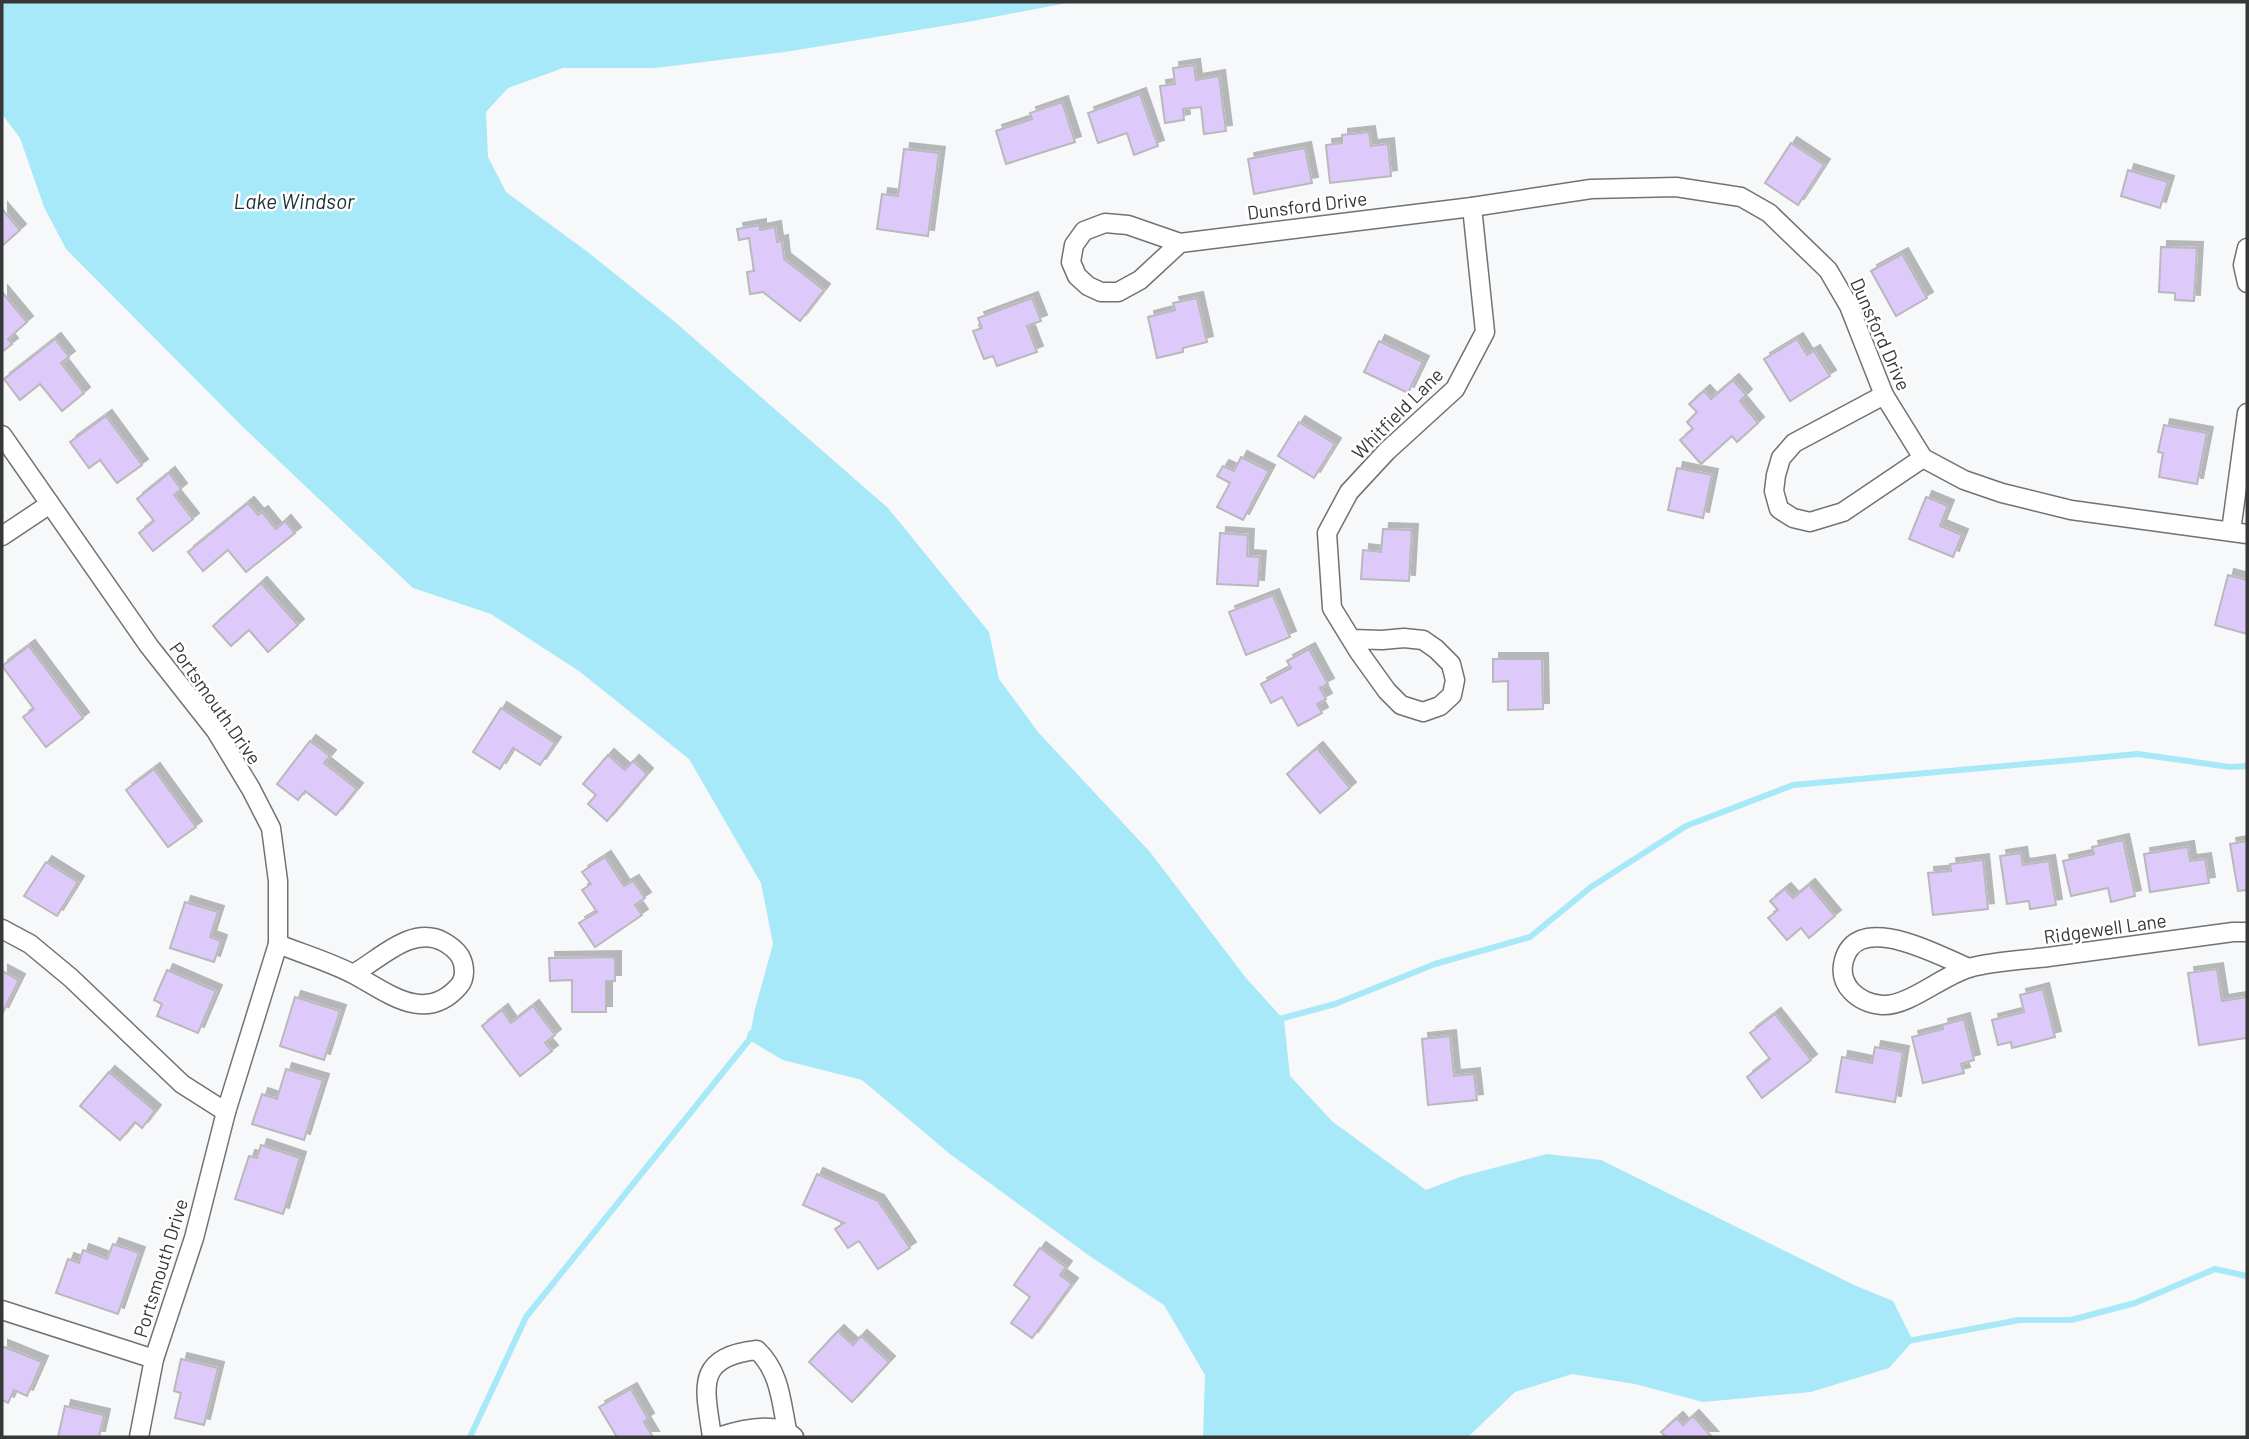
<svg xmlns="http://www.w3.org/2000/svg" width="2249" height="1439" viewBox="0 0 2249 1439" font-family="Barlow,sans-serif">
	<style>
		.water { fill: #a7e8f9 }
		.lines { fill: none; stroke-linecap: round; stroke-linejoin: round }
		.stream { stroke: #a7e8f9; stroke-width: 6 }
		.building { fill: #ddcafb; stroke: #b9b8ba; stroke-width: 2; filter: url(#shadow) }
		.street-casing { stroke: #717273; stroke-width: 21 }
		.street { stroke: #fff; stroke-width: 18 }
		.labels { text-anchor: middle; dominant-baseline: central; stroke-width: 5; stroke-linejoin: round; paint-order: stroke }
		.street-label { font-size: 19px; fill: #363737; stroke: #fff }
		.water-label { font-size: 21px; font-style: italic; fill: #1a2f35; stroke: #fff }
	</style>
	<defs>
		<filter id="shadow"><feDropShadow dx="6" dy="-6" stdDeviation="0" flood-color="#0004"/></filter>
	</defs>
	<rect width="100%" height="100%" fill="#f7f8f9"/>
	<!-- water -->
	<path class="water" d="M2 2H1072L973 21 785 52 655 68H563L508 88 486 112 488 157 506 192 589 253 675 322 888 508 989 632 999 679 1038 732 1150 852 1246 978 1284 1020 1290 1076 1333 1122 1426 1190 1463 1176 1547 1154 1601 1160 1854 1285 1893 1301 1913 1341 1889 1368 1811 1392 1703 1402 1635 1384 1572 1374 1515 1392 1468 1437H1203L1205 1375 1164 1305 1091 1257 950 1154 862 1080 783 1060 749 1040 755 1009 773 944 761 883 689 759 579 671 491 614 413 588 243 427 66 249 44 207 20 138 2 114Z"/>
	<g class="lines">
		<!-- stream -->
		<g class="stream">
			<path d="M1276 1020 1335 1004 1435 964 1530 937 1591 887 1686 826 1793 785 2138 754 2230 767 2247 766"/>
			<path d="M1908 1341 2019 1320H2071L2135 1303 2215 1269 2247 1276"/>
			<path d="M470 1437 526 1317 749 1040 751 1033"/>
		</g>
	</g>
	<!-- building -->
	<g class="building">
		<path d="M1194 65 1196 80 1219 76 1226 131 1204 134 1201 107 1183 109 1184 120 1165 123 1160 86 1175 84 1173 68Z"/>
		<path d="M1140 94 1158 146 1134 155 1127 133 1098 143 1088 113Z"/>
		<path d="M1062 102 1075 142 1006 164 996 131 1032 119 1030 113Z"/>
		<path d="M1369 132 1371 146 1388 144 1391 176 1330 183 1326 145 1342 143V135Z"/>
		<path d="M1791 143 1824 165 1798 205 1765 183Z"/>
		<path d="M1305 148 1312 183 1254 194 1248 159Z"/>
		<path d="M904 149 939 153 928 236 877 229 882 194 898 196Z"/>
		<path d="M2128 170 2168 182 2160 208 2121 196Z"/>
		<path d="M2 209 20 230 2 246Z"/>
		<path d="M760 225V230L775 227 777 242 782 241 784 259 824 290 800 321 763 292 750 294 747 272 754 271 749 238 739 240 737 229Z"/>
		<path d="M2161 247 2197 248 2194 301 2175 300V293L2159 292Z"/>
		<path d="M1902 254 1927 298 1896 316 1871 271Z"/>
		<path d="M2 292 27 322 8 339 12 344 2 352Z"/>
		<path d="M1032 298 1041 321 1027 326 1037 352 997 366 993 356 984 359 973 331 982 328 978 318Z"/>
		<path d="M1197 298 1207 342 1183 348V352L1157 358 1148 317 1175 310 1173 303Z"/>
		<path d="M55 339 69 357 61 363 84 393 62 411 40 384 20 400 4 379Z"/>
		<path d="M1797 339 1807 355 1814 351 1830 376 1790 401 1764 359Z"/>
		<path d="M1379 341 1423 362 1408 393 1364 372Z"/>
		<path d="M1733 380 1746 395 1740 401 1758 423 1737 442 1732 436 1701 464 1680 440 1693 429 1687 422 1697 412 1689 404 1704 391 1711 399Z"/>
		<path d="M106 416 142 465 117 483 100 460 89 468 70 442Z"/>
		<path d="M1299 422 1335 444 1314 478 1278 456Z"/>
		<path d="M2164 425 2207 433 2197 484 2159 477 2163 453 2158 452Z"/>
		<path d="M1241 457 1269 471 1243 520 1217 507 1230 483 1217 476 1223 466 1234 471Z"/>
		<path d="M1677 468 1712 475 1703 518 1668 510Z"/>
		<path d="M169 473 181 489 174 495 193 519 153 551 139 533 154 521 137 499Z"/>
		<path d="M1926 497 1948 506 1940 526 1962 535 1953 557 1909 539Z"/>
		<path d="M248 503 258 515 262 512 276 529 285 521 295 533 246 572 228 550 203 571 188 552Z"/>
		<path d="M1383 529 1412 530 1409 581 1361 579 1363 550 1381 552Z"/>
		<path d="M1220 533 1248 535 1247 556 1260 557 1258 586 1217 584Z"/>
		<path d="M2228 575 2247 580V634L2215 625Z"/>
		<path d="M261 583 298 625 268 652 249 630 231 646 213 626Z"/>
		<path d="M1273 595 1290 637 1246 655 1229 612Z"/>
		<path d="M29 646 83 718 46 747 23 717 34 709 2 666Z"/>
		<path d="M1309 649 1328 684 1320 688 1326 699 1317 704 1322 713 1298 726 1282 697 1271 703 1261 684 1291 668 1287 661Z"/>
		<path d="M1493 659H1542L1543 709 1508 710V681L1493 682Z"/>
		<path d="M501 708 555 743 540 765 513 748 500 769 473 752Z"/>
		<path d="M310 741 330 756 324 763 357 789 336 815 305 791 298 800 277 784Z"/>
		<path d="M1317 748 1350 788 1320 813 1287 774Z"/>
		<path d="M608 755 625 770 633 761 647 774 607 821 588 804 596 795 583 784Z"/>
		<path d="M154 769 196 827 168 847 126 790Z"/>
		<path d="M2123 840 2135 896 2111 902 2108 888 2071 896 2063 861 2094 854 2092 847Z"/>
		<path d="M2247 841V890L2238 891 2230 844Z"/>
		<path d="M2188 847 2190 861 2205 859 2209 883 2150 892 2144 854Z"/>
		<path d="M2021 853 2023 865 2049 861 2056 905 2030 909 2029 901 2007 904 2000 856Z"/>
		<path d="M605 857 624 886 633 881 645 898 635 905 642 915 595 947 579 923 597 912 582 890 591 884 582 872Z"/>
		<path d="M1983 860 1988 909 1933 915 1928 873 1951 871 1950 864Z"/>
		<path d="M46 862 78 882 57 916 24 896Z"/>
		<path d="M1809 885 1835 916 1809 938 1801 928 1787 940 1768 918 1778 910 1770 901 1785 889 1793 898Z"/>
		<path d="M185 902 218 912 210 937 221 941 214 962 170 948Z"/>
		<path d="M615 957V981H606V1012H572V980L550 981 549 958Z"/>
		<path d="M2217 969 2222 1001 2247 997V1038L2199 1045 2188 973Z"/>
		<path d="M167 970 216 991 198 1033 157 1016 162 1004 154 1000Z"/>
		<path d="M2 971 19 980 2 1014Z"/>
		<path d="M2043 989 2055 1037 2012 1048 2011 1042 1998 1045 1992 1020 2024 1012 2020 995Z"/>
		<path d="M295 997 340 1011 324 1060 280 1046Z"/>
		<path d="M533 1006 555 1035 545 1043 552 1051 520 1076 482 1026 502 1010 511 1023Z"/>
		<path d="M1775 1014 1811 1060 1762 1098 1747 1077 1770 1059 1750 1033Z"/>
		<path d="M1964 1019 1974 1060 1961 1064 1964 1073 1923 1083 1912 1037 1943 1029 1942 1025Z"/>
		<path d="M1450 1036 1454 1076 1474 1074 1477 1100 1428 1105 1422 1039Z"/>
		<path d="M1875 1047 1903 1052 1895 1102 1836 1092 1842 1057 1872 1063Z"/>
		<path d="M286 1069 323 1080 304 1140 252 1124 262 1094 277 1099Z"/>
		<path d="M109 1072 155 1111 142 1128 135 1122 120 1140 80 1106Z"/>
		<path d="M261 1145 300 1158 283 1214 235 1199 249 1156 257 1158Z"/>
		<path d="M817 1174 878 1201 910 1248 878 1269 859 1241 848 1248 835 1229 844 1223 803 1205Z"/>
		<path d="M113 1244 139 1253 118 1314 56 1293 68 1259 79 1263 83 1250 107 1259Z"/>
		<path d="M1040 1248 1066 1267 1060 1275 1072 1284 1032 1338 1011 1323 1030 1297 1014 1285Z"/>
		<path d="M838 1331 853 1345 861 1336 889 1362 852 1402 809 1362Z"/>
		<path d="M2 1346 42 1362 27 1396 14 1390 8 1403 2 1400Z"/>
		<path d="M181 1359 218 1368 204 1425 175 1418 181 1393 174 1391Z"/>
		<path d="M631 1389 648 1419 644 1422 653 1437H617L599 1407Z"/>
		<path d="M65 1406 104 1415 99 1437H58Z"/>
		<path d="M1693 1416 1712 1437H1666L1661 1432 1677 1418 1683 1425Z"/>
	</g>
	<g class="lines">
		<defs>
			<g id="street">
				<path d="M1180 243 1140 280 1118 292H1101L1088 286 1077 276 1071 262 1074 245 1084 231 1105 223 1128 225 1180 243 1472 207 1591 189 1676 187 1741 197 1769 213 1828 270 1849 306 1884 395 1923 458 1964 480 2002 493 2071 510 2247 534"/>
				<path d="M2247 248 2243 265 2247 283"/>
				<path d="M1884 395 1794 443 1781 458 1776 475 1774 491 1779 509 1793 518 1810 522 1843 512 1923 458"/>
				<path d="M2 435 149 646 216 731 251 789 271 828 278 881V944L226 1112 194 1238 154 1359 139 1437"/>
				<path d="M2231 531 2247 413"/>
				<path d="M2 536 50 504"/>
				<path d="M1351 639 1382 640 1404 638 1423 640 1436 649 1451 664 1455 680 1452 695 1440 706 1423 712 1401 705 1387 691 1359 652 1351 639 1332 608 1327 533 1349 492 1387 451 1455 389 1485 332 1472 207"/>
				<path d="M2 929 30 944 71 978 182 1084 226 1112"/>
				<path d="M278 944C303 954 330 962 353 974 387 992 425 1025 459 986 466 978 465 965 460 956 456 950 451 946 444 942 412 924 379 960 353 974"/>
				<path d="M1969 968C1939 956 1858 910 1844 960 1837 986 1859 1003 1882 1005 1908 1007 1943 975 1969 968 1994 961 2023 960 2048 957 2110 949 2171 940 2233 932H2247"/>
				<path d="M2 1310 154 1359"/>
				<path d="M712 1437C705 1388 694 1357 757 1350 780 1372 781 1401 787 1430"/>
				<path d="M718 1437C739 1430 776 1420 794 1437"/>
			</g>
		</defs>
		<!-- street casing -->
		<use href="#street" class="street-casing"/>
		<!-- street -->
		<use href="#street" class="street"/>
	</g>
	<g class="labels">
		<!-- street labels -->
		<g class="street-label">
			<text transform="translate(1307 205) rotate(-7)">Dunsford Drive</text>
			<text transform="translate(1881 334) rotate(66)">Dunsford Drive</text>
			<text transform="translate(1397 413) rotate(-45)">Whitfield Lane</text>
			<text transform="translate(216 703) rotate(55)">Portsmouth Drive</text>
			<text transform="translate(2105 928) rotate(-8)">Ridgewell Lane</text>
			<text transform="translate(160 1268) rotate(-73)">Portsmouth Drive</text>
		</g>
		<!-- water labels -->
		<g class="water-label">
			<text x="294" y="200">Lake Windsor</text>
		</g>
	</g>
	<!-- border -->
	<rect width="2249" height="1439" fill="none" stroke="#363737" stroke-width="7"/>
</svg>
